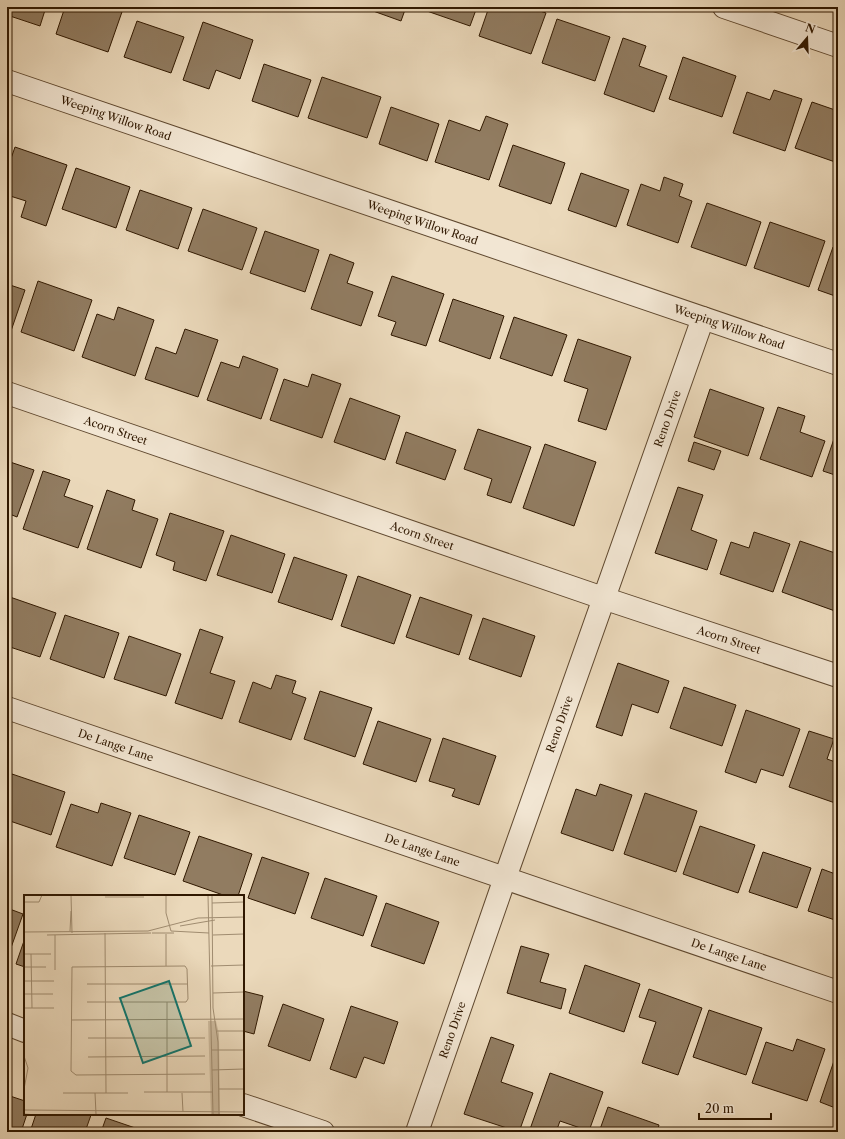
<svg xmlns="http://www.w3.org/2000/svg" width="845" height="1139" viewBox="0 0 845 1139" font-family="'Libre Caslon Text',serif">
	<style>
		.building { fill: #917c61; stroke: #301800 }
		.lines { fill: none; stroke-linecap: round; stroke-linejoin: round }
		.minor-casing { stroke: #5f482f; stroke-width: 24 }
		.minor { stroke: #f2e6d3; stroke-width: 22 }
		.labels { text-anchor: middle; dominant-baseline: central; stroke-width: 3; stroke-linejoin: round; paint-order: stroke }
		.street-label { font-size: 11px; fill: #301800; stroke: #f2e6d3 }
		.inset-road { fill: none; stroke: #a08c70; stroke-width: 1 }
		.view { fill: #0f766e; fill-opacity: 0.15; stroke: #0f766e; stroke-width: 2 }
		.inset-edge { fill: none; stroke: #301800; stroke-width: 2 }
	</style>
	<rect width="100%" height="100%" fill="#ebd9bb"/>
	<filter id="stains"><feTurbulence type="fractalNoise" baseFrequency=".005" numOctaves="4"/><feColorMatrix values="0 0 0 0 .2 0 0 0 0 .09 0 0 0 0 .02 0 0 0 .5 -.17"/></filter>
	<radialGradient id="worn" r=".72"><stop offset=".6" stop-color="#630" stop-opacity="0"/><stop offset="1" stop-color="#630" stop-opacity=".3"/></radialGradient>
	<!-- building -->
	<g class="building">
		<path d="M7 7H46L40 26 7 15Z"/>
		<path d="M65 7H118L123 9 108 52 56 34Z"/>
		<path d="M362 7H406L401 21Z"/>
		<path d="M425 7H477L470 26 424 10Z"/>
		<path d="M489 7H528L546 13 531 54 479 36Z"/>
		<path d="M557 19 610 37 595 81 542 63Z"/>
		<path d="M137 21 184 37 171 73 124 57Z"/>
		<path d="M203 22 253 40 240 79 216 70 209 89 183 80Z"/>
		<path d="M623 38 646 46 639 66 667 76 654 112 604 94Z"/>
		<path d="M683 57 736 76 722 117 669 99Z"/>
		<path d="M264 64 311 80 298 117 252 101Z"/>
		<path d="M322 77 381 97 367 138 308 118Z"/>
		<path d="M774 90 802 99 785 151 733 133 747 92 770 100Z"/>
		<path d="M812 102 838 111V163L795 148Z"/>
		<path d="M391 107 439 124 427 161 379 144Z"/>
		<path d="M486 116 508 124 489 180 435 162 449 120 480 131Z"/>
		<path d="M513 145 565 163 551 204 499 186Z"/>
		<path d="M15 147 67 165 46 226 21 217 26 201 7 195V170Z"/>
		<path d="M76 168 130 187 116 228 62 209Z"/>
		<path d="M581 173 629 190 616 227 568 210Z"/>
		<path d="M664 177 683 184 679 196 692 201 678 243 627 225 641 184 660 191Z"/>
		<path d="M140 190 192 208 178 249 126 230Z"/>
		<path d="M707 203 761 222 746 266 691 247Z"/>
		<path d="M203 209 257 228 242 270 188 251Z"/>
		<path d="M770 222 825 241 809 287 754 268Z"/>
		<path d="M265 231 319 250 305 292 250 273Z"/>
		<path d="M833 247 838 249V297L818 290Z"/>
		<path d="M330 254 354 263 347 283 373 292 361 326 311 309Z"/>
		<path d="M392 276 444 294 426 346 391 335 396 322 378 316Z"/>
		<path d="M38 281 92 300 74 351 21 332Z"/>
		<path d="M7 284 25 290 11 331 7 329Z"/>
		<path d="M453 299 504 316 490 359 439 341Z"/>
		<path d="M118 307 154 320 135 376 82 357 97 314 114 320Z"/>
		<path d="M514 317 567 335 552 376 500 358Z"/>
		<path d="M185 329 218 340 198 397 145 379 156 347 176 354Z"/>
		<path d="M578 339 631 357 606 430 578 421 588 389 564 381Z"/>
		<path d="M243 356 278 369 261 419 207 400 221 362 239 368Z"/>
		<path d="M312 374 341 384 322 438 270 420 284 379 308 387Z"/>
		<path d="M710 389 764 408 748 456 694 437Z"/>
		<path d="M350 398 400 416 385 460 334 442Z"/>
		<path d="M778 407 805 416 800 432 825 441 812 477 760 459Z"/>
		<path d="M838 427V476L823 471Z"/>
		<path d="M478 429 531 447 511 503 487 495 492 479 464 469Z"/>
		<path d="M406 432 456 450 445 480 396 463Z"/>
		<path d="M694 442 721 451 714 470 688 461Z"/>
		<path d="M545 444 596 462 574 526 523 508Z"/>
		<path d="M7 461 34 470 17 517 7 513Z"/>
		<path d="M43 471 70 480 64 496 93 506 78 548 23 529Z"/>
		<path d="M678 487 703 495 691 530 717 540 707 570 655 553Z"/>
		<path d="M107 490 135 500 132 510 158 519 141 568 87 549Z"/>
		<path d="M170 513 224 531 206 581 173 570 175 562 156 555Z"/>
		<path d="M754 532 790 544 773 592 720 574 731 542 749 548Z"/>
		<path d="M231 535 285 554 272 593 217 575Z"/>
		<path d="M800 541 838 554V603L835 611 782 592Z"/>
		<path d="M294 557 347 575 332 620 278 602Z"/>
		<path d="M358 576 411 595 394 644 341 626Z"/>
		<path d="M7 596 56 613 40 657 7 646Z"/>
		<path d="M420 597 472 615 459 655 406 637Z"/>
		<path d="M65 615 119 633 104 678 50 659Z"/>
		<path d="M483 618 535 636 521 677 469 659Z"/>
		<path d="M200 629 223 637 210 673 235 681 222 719 175 703Z"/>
		<path d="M129 636 181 654 166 696 114 679Z"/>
		<path d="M618 663 669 681 658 713 632 704 622 736 596 727Z"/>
		<path d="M276 675 296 681 292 693 306 698 291 740 239 722 253 682 271 689Z"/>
		<path d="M684 687 736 705 722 746 670 728Z"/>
		<path d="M320 691 372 708 355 757 304 739Z"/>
		<path d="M746 710 800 729 783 776 761 769 756 783 725 772Z"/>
		<path d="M378 721 431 739 416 782 363 764Z"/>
		<path d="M809 731 834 739 827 759 838 763V804L789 787Z"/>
		<path d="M443 738 496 756 479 805 452 796 455 789 429 781Z"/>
		<path d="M12 774 65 792 51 835 7 820V789Z"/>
		<path d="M600 784 632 795 613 851 561 833 576 789 596 796Z"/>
		<path d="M645 793 697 811 676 872 624 854Z"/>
		<path d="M101 803 131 813 112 866 56 847 71 804 98 813Z"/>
		<path d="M139 815 190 832 175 875 124 858Z"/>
		<path d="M700 826 755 845 738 893 683 874Z"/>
		<path d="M199 836 252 854 238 896H226L183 881Z"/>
		<path d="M763 852 811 868 797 908 749 892Z"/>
		<path d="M262 857 309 873 295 914 248 898Z"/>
		<path d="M822 869 838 875V921L808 911Z"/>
		<path d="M325 878 377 896 363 936 311 918Z"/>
		<path d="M386 903 439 922 424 964 371 946Z"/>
		<path d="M7 908 23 914 7 959Z"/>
		<path d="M25 938V967L16 964Z"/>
		<path d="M521 946 549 954 540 982 566 989 561 1009 507 993Z"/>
		<path d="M585 965 640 984 624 1032 569 1013Z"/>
		<path d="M649 989 702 1008 678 1075 642 1063 656 1022 639 1017Z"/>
		<path d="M243 991 263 996 254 1034 243 1031Z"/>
		<path d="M283 1004 324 1019 310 1061 268 1046Z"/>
		<path d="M351 1006 398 1022 384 1064 364 1057 356 1078 330 1069Z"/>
		<path d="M709 1010 762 1028 746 1075 693 1057Z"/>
		<path d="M491 1037 514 1045 501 1082 533 1093 519 1132 464 1114Z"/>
		<path d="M797 1039 825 1049 807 1101 752 1083 766 1042 793 1051Z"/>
		<path d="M837 1052H838V1109L820 1102Z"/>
		<path d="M550 1073 603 1092 589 1131 560 1121 556 1132H529Z"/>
		<path d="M7 1095 25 1101V1114H27L21 1132H7Z"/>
		<path d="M608 1107 659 1125 657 1132H599Z"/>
		<path d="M36 1114H89L91 1115 85 1132H30Z"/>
		<path d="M106 1118 147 1132H101Z"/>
	</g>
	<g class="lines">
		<defs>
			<g id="minor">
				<path d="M724 7 838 46"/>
				<path id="s1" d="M7 81 838 364"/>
				<path id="s2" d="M7 393 603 598 838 676"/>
				<path id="s3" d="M7 708 838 992"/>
				<path d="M7 1024 25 1031"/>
				<path d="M243 1105 323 1132"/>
				<path id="s4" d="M417 1132 505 878 703 318"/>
			</g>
		</defs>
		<!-- minor casing -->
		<use href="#minor" class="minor-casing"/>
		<!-- minor -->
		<use href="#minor" class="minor"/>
	</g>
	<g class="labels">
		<!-- street labels -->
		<g class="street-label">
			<text stroke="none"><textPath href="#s1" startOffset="115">Weeping Willow Road</textPath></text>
			<text stroke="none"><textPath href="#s1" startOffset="439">Weeping Willow Road</textPath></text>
			<text stroke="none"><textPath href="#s1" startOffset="763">Weeping Willow Road</textPath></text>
			<text stroke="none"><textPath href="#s4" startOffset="756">Reno Drive</textPath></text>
			<text stroke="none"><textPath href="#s2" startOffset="115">Acorn Street</textPath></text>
			<text stroke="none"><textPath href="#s2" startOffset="439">Acorn Street</textPath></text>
			<text stroke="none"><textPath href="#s2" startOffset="763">Acorn Street</textPath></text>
			<text stroke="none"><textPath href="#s4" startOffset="432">Reno Drive</textPath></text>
			<text stroke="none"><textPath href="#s3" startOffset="115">De Lange Lane</textPath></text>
			<text stroke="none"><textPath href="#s3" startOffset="439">De Lange Lane</textPath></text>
			<text stroke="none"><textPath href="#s3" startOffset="763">De Lange Lane</textPath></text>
			<text stroke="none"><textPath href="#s4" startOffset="108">Reno Drive</textPath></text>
		</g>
	</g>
	<!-- overview -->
	<g transform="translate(24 895)">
		<rect width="220" height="220" fill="#ebd9bb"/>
		<path d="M81 0H120V3H81ZM184 126H192L195 139 196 220H187Z" fill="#cbb89b"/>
		<path class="inset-road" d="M47 0 48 38M142 0V18L147 36 185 38M184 0 189 220M188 0 189 113 194 147 195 220M0 7H15L18 0M188 8 220 7M156 31 191 25M46 36 47 16M0 37 124 36 174 23 220 22M81 38 82 198M128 38H150M142 39V71M23 40 127 38M31 40V75M189 40 220 39M0 59H27M7 59 8 113M187 71 220 70M0 72H22M0 86H30M63 89H163M189 98 220 97M0 99H29M63 107H162L164 104 163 74 161 71 48 72 47 176 52 180 181 179M0 113H30M47 125 220 124M193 136H220M64 143H181M188 155H220M0 161 4 173 0 194M64 162 181 161M188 175 220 174M195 194H220M120 197H188M143 197V107M39 198H104M71 198 72 219M158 198 159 217M0 215 220 217M0 219 13 220M36 220H213"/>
		<path class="view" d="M145 86 167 151 119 168 96 103Z"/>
		<rect width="220" height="220" class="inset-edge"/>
	</g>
	<!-- margin -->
	<rect width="845" height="1139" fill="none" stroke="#ebd9bb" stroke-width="24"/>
	<rect x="8" y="8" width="829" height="1123" fill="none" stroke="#301800" stroke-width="2"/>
	<rect x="12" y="12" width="821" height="1115" fill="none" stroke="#301800"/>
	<!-- north arrow -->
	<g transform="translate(807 38) rotate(19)" stroke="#f2e6d3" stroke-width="3" paint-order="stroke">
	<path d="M0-3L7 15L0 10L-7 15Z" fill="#301800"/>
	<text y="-6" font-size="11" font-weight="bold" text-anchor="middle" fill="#301800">N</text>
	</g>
	<!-- scale -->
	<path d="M699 1113v6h72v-6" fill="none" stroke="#301800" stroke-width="2"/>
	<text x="705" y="1113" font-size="12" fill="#301800" stroke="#f2e6d3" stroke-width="3" paint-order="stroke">20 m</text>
	<rect width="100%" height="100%" filter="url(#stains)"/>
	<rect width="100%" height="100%" fill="url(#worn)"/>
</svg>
